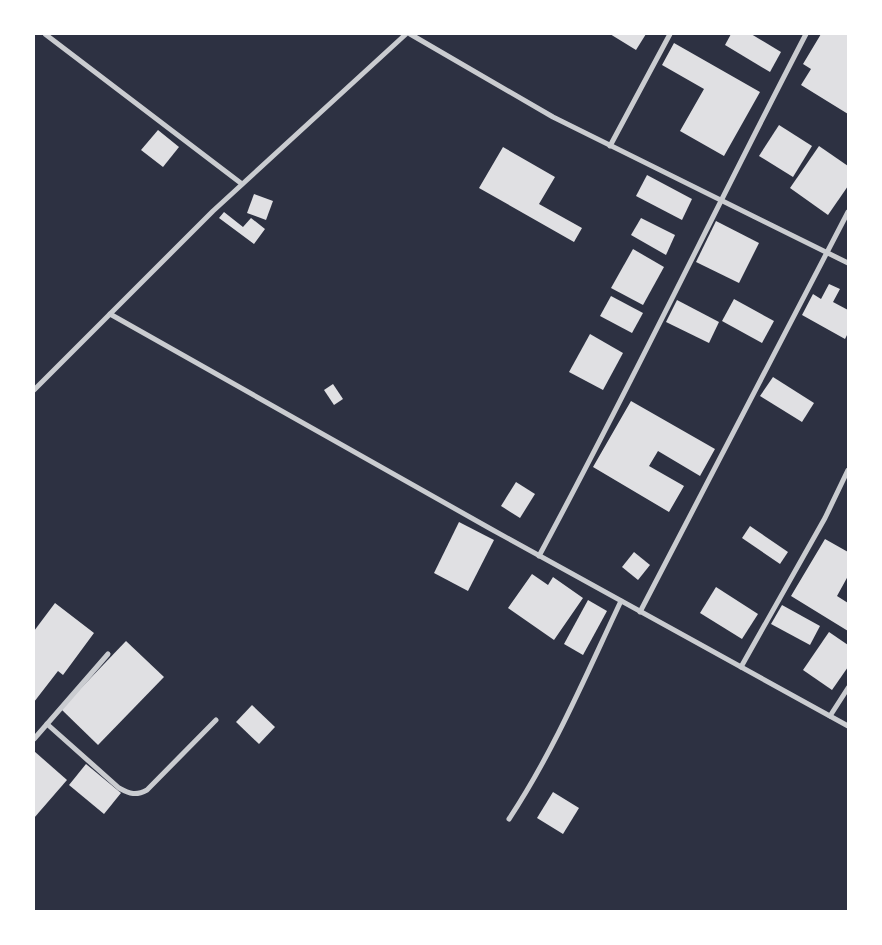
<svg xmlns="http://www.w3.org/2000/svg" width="882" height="945" viewBox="0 0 882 945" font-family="Helvetica,sans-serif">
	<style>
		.building { fill: #e0e0e3 }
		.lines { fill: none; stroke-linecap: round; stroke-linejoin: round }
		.minor { stroke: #caccd0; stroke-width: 5 }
	</style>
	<rect width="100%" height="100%" fill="#2d3142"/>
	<!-- building -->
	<g class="building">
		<path d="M610 34H646L636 50Z"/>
		<path d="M731 34H751L781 52 770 72 725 45Z"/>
		<path d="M821 34H848V114L801 85 811 69 803 64Z"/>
		<path d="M674 43 760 92 724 156 680 131 704 89 662 65Z"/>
		<path d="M779 125 812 146 793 177 759 156Z"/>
		<path d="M158 130 179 147 163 167 141 150Z"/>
		<path d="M819 146 848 166V186L828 215 790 188Z"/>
		<path d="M503 147 555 177 539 204 582 228 574 242 479 188Z"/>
		<path d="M647 175 692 199 682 220 636 196Z"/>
		<path d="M254 194 273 201 266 220 247 213Z"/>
		<path d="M224 212 243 227 251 218 265 229 254 244 219 218Z"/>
		<path d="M641 218 675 235 666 255 631 235Z"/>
		<path d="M716 221 759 243 739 283 696 262Z"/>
		<path d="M633 249 664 267 643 305 611 288Z"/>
		<path d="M829 284 840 289 833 302 848 310V333L845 339 802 315 813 294 821 299Z"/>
		<path d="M611 296 643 313 632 333 600 316Z"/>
		<path d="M734 299 774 321 762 343 722 321Z"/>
		<path d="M677 300 719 322 709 343 666 322Z"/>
		<path d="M590 334 623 353 603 390 569 372Z"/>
		<path d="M773 377 814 403 802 422 760 396Z"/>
		<path d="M333 384 343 399 334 405 324 390Z"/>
		<path d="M631 401 715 449 700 476 658 451 649 466 684 486 669 512 593 467Z"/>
		<path d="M516 482 535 494 520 518 501 506Z"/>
		<path d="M459 522 494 540 468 591 434 573Z"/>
		<path d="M750 526 788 552 780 564 742 538Z"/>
		<path d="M825 539 848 552V576L837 596 848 603V631L791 596Z"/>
		<path d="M634 552 650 565 638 580 622 567Z"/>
		<path d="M532 574 548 585 553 577 583 598 554 640 508 608Z"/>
		<path d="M716 587 758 614 742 639 700 613Z"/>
		<path d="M588 600 607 611 583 655 564 644Z"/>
		<path d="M55 603 94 633 63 675 58 671 34 702V631Z"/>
		<path d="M782 605 820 626 810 645 771 624Z"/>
		<path d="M829 632 848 645V667L832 690 803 670Z"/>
		<path d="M126 641 164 677 98 745 61 709Z"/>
		<path d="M252 705 275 727 259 744 236 722Z"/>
		<path d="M34 751 67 780 34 818Z"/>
		<path d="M86 764 121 793 104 814 69 785Z"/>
		<path d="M553 792 579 808 563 834 537 818Z"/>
	</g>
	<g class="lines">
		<!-- minor -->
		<g class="minor">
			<path d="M45 34 242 184"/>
			<path d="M410 34 553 117 848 263"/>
			<path d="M610 146 670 34"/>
			<path d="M110 314 491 529 848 726"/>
			<path d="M34 390 213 211 406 34"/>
			<path d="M539 556C632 384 716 207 806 34"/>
			<path d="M640 612 848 212"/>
			<path d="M741 667 825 518 848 470"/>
			<path d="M830 716 848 688"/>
			<path d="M47 724 119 788C130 794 136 796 147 790L216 720"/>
			<path d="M34 739 108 654"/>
			<path d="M509 819C554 751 586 675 621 601"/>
		</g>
	</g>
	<!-- border -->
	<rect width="882" height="945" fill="none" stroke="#ffffff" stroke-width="70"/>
</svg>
